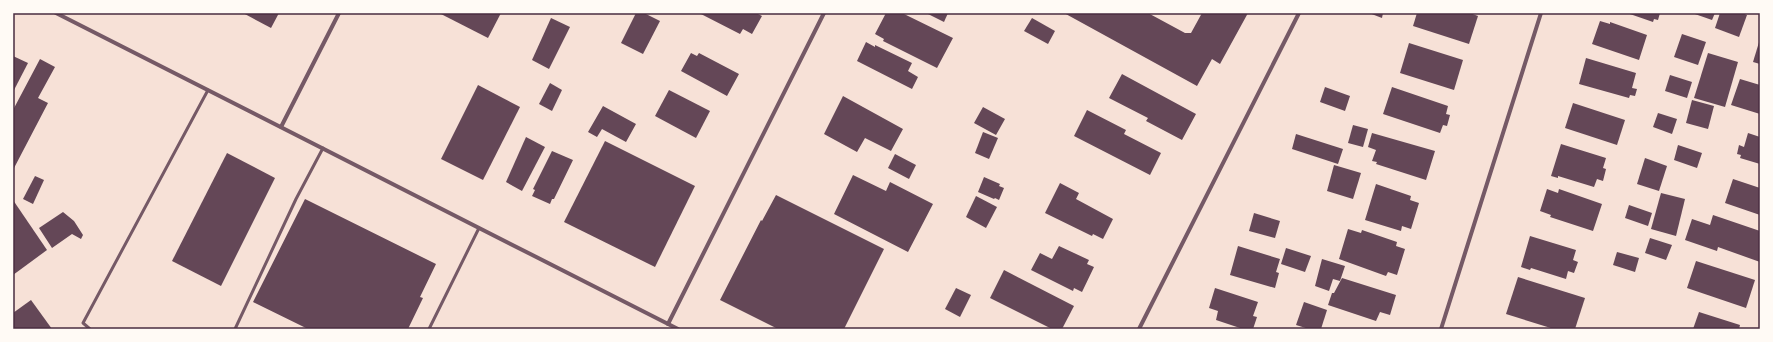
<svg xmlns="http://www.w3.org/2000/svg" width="1773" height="342" viewBox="0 0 1773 342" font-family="'Titillium Web',sans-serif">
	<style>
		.building { fill: #644757 }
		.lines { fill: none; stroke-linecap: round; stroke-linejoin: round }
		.service { stroke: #755966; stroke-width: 3 }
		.minor { stroke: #755966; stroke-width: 4 }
		.neatline { fill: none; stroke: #4a2c40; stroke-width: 1.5 }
	</style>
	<rect width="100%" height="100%" fill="#f7e1d7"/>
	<!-- building -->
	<g class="building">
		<path d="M243 13H279L271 28Z"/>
		<path d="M439 13H501L488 38Z"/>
		<path d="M636 13H644L660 21 643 54 621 43Z"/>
		<path d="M699 13H756L762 16 752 34 743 29 740 34Z"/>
		<path d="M886 13H902L953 38 937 68 883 41 884 39 875 34Z"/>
		<path d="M926 13H948L944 22Z"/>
		<path d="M1064 13H1148L1185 33H1191L1202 13H1248L1220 64 1212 59 1197 86Z"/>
		<path d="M1369 13H1383L1382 18Z"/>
		<path d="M1417 13H1470L1478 16 1469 44 1413 26Z"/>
		<path d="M1627 13H1660L1658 20 1654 19 1653 22Z"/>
		<path d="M1692 13H1715L1712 20Z"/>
		<path d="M1720 13H1742L1747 15 1739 37 1715 28Z"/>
		<path d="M551 18 570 27 549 69 532 60Z"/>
		<path d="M1032 18 1055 31 1048 44 1024 31Z"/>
		<path d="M1600 21 1610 24V22L1647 35 1639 60 1592 44Z"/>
		<path d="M1682 34 1706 42 1698 65 1674 57Z"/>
		<path d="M1760 39V64L1753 62Z"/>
		<path d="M866 42 875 47V45L912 63 908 71 918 77 912 89 857 61Z"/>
		<path d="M1409 43 1463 60 1454 90 1400 73Z"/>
		<path d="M691 53 697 56 699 53 739 74 727 96 681 71Z"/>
		<path d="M1708 53 1738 62 1725 107 1694 98Z"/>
		<path d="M13 56 28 63 13 92Z"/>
		<path d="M1586 58 1636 73 1632 88 1637 89 1635 96 1630 95 1629 98 1579 84Z"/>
		<path d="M40 59 55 67 38 98 48 103 13 170V110Z"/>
		<path d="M1122 74 1196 114 1182 140 1146 121 1148 118 1109 98Z"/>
		<path d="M1670 75 1692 82 1687 98 1665 91Z"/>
		<path d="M1740 79 1760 85V114L1731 105Z"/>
		<path d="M550 83 562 90 552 111 539 104Z"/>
		<path d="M478 85 520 107 483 180 441 159Z"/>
		<path d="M1325 87 1350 96 1345 111 1320 102Z"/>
		<path d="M1392 87 1448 106 1446 114 1450 115 1447 126 1443 125 1440 133 1383 114Z"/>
		<path d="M669 90 710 111 696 138 655 116Z"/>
		<path d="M843 96 903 129 891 151 865 138 857 152 824 134Z"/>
		<path d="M1692 100 1714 106 1708 129 1686 123Z"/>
		<path d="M1573 103 1625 120 1617 145 1565 128Z"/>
		<path d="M603 106 636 124 626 142 602 129 597 137 588 132Z"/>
		<path d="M983 107 1005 119 996 135 974 123Z"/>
		<path d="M1087 110 1126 130 1124 134 1161 153 1150 175 1074 136Z"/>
		<path d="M1658 113 1677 119 1672 134 1653 127Z"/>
		<path d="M1353 125 1368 129 1363 147 1348 143Z"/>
		<path d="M983 132 998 138 989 159 975 153Z"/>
		<path d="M1372 133 1435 151 1426 180 1376 164 1377 162 1372 161 1376 150 1368 147Z"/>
		<path d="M1748 133 1760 137V164L1740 158 1741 155 1737 154 1739 145 1744 147Z"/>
		<path d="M1296 134 1343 149 1338 164 1292 149Z"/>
		<path d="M526 137 545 147 522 191 506 182Z"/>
		<path d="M605 141 695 186 655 267 564 222Z"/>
		<path d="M1561 144 1606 158 1603 168 1606 169 1603 181 1597 179 1594 187 1558 176V178L1551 176Z"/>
		<path d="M1678 145 1702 153 1697 168 1674 160Z"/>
		<path d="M552 151 573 160 554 199H552L550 204 532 196 535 190 533 189Z"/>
		<path d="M227 153 275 178 221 286 172 261Z"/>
		<path d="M895 154 916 165 909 179 888 168Z"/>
		<path d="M1645 158 1667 166 1659 191 1637 184Z"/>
		<path d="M1334 165 1361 173 1353 199 1327 191Z"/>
		<path d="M853 175 886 191 890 182 933 204 908 252 834 214Z"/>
		<path d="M35 176 44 180 33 204 23 199Z"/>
		<path d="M984 177 1000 184 999 186 1004 188 999 200 995 198 994 199 978 192Z"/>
		<path d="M1733 179 1760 188V215L1725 203Z"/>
		<path d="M1060 183 1079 193 1076 199 1113 219 1103 239 1093 234 1092 236 1045 213Z"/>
		<path d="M1376 184 1411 196 1410 200 1419 203 1411 229 1402 226 1401 231 1365 220Z"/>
		<path d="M1547 189 1558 193 1559 189 1602 204 1593 231 1550 217 1551 215 1540 211Z"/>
		<path d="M1661 193 1685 199 1676 236 1651 229Z"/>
		<path d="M776 195 884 249 844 329H778L720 300 761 220 762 221Z"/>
		<path d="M976 196 997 207 986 228 966 217Z"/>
		<path d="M305 199 436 264 420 297 423 298 408 329H308L253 302Z"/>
		<path d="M13 200 47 250 13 275Z"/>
		<path d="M1629 205 1652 213 1648 226 1625 218Z"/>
		<path d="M63 212 74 221 83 235 81 239 72 234 52 248 39 228Z"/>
		<path d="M1254 213 1280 221 1275 238 1249 231Z"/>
		<path d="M1713 215 1760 231V262L1718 247 1717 251 1685 240 1692 219 1710 225Z"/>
		<path d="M1348 229 1361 233 1362 230 1397 242 1396 246 1405 249 1397 275 1388 272 1386 276 1339 259Z"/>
		<path d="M1530 236 1576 250 1573 260 1578 262 1574 273 1568 271 1566 279 1531 268 1530 270 1521 267Z"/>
		<path d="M1650 238 1672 245 1666 260 1645 253Z"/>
		<path d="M1059 246 1089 260 1087 264 1094 267 1082 292 1074 288 1073 291 1031 270 1040 253 1052 259Z"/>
		<path d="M1238 246 1280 259 1276 272 1279 273 1275 288 1230 275Z"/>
		<path d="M1286 248 1311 256 1305 272 1281 264Z"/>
		<path d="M1617 252 1639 258 1635 272 1613 265Z"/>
		<path d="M1322 259 1345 266 1340 281 1333 279 1329 291 1315 286Z"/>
		<path d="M1696 261 1755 280 1746 308 1687 288Z"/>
		<path d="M1004 270 1074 306 1062 329H1052L990 298Z"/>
		<path d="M1518 277 1585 298 1575 329H1554L1506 314Z"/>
		<path d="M1342 278 1396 295 1390 315 1380 312 1376 321 1328 305 1332 293H1334Z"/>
		<path d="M956 288 971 295 960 317 945 309Z"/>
		<path d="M1215 288 1258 302 1253 316 1257 317 1253 329H1243L1216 320 1218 311 1209 308Z"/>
		<path d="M31 300 52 329H13V313Z"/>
		<path d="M1304 302 1327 310 1321 329H1309L1296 325Z"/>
		<path d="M1699 312 1740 325 1739 329H1693Z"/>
	</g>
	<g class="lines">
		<!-- service -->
		<g class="service">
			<path d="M90 329 83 323 208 90"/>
			<path d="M235 329 296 199 323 148"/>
			<path d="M429 329 479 228"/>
		</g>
		<!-- minor -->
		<g class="minor">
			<path d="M56 13 678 329"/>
			<path d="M281 127 339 13"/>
			<path d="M668 324 824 13"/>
			<path d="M1139 329 1299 13"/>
			<path d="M1441 329 1541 13"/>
		</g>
	</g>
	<!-- border -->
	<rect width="1773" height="342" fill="none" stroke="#fffaf5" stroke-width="28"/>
	<rect x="14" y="14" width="1745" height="314" class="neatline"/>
</svg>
